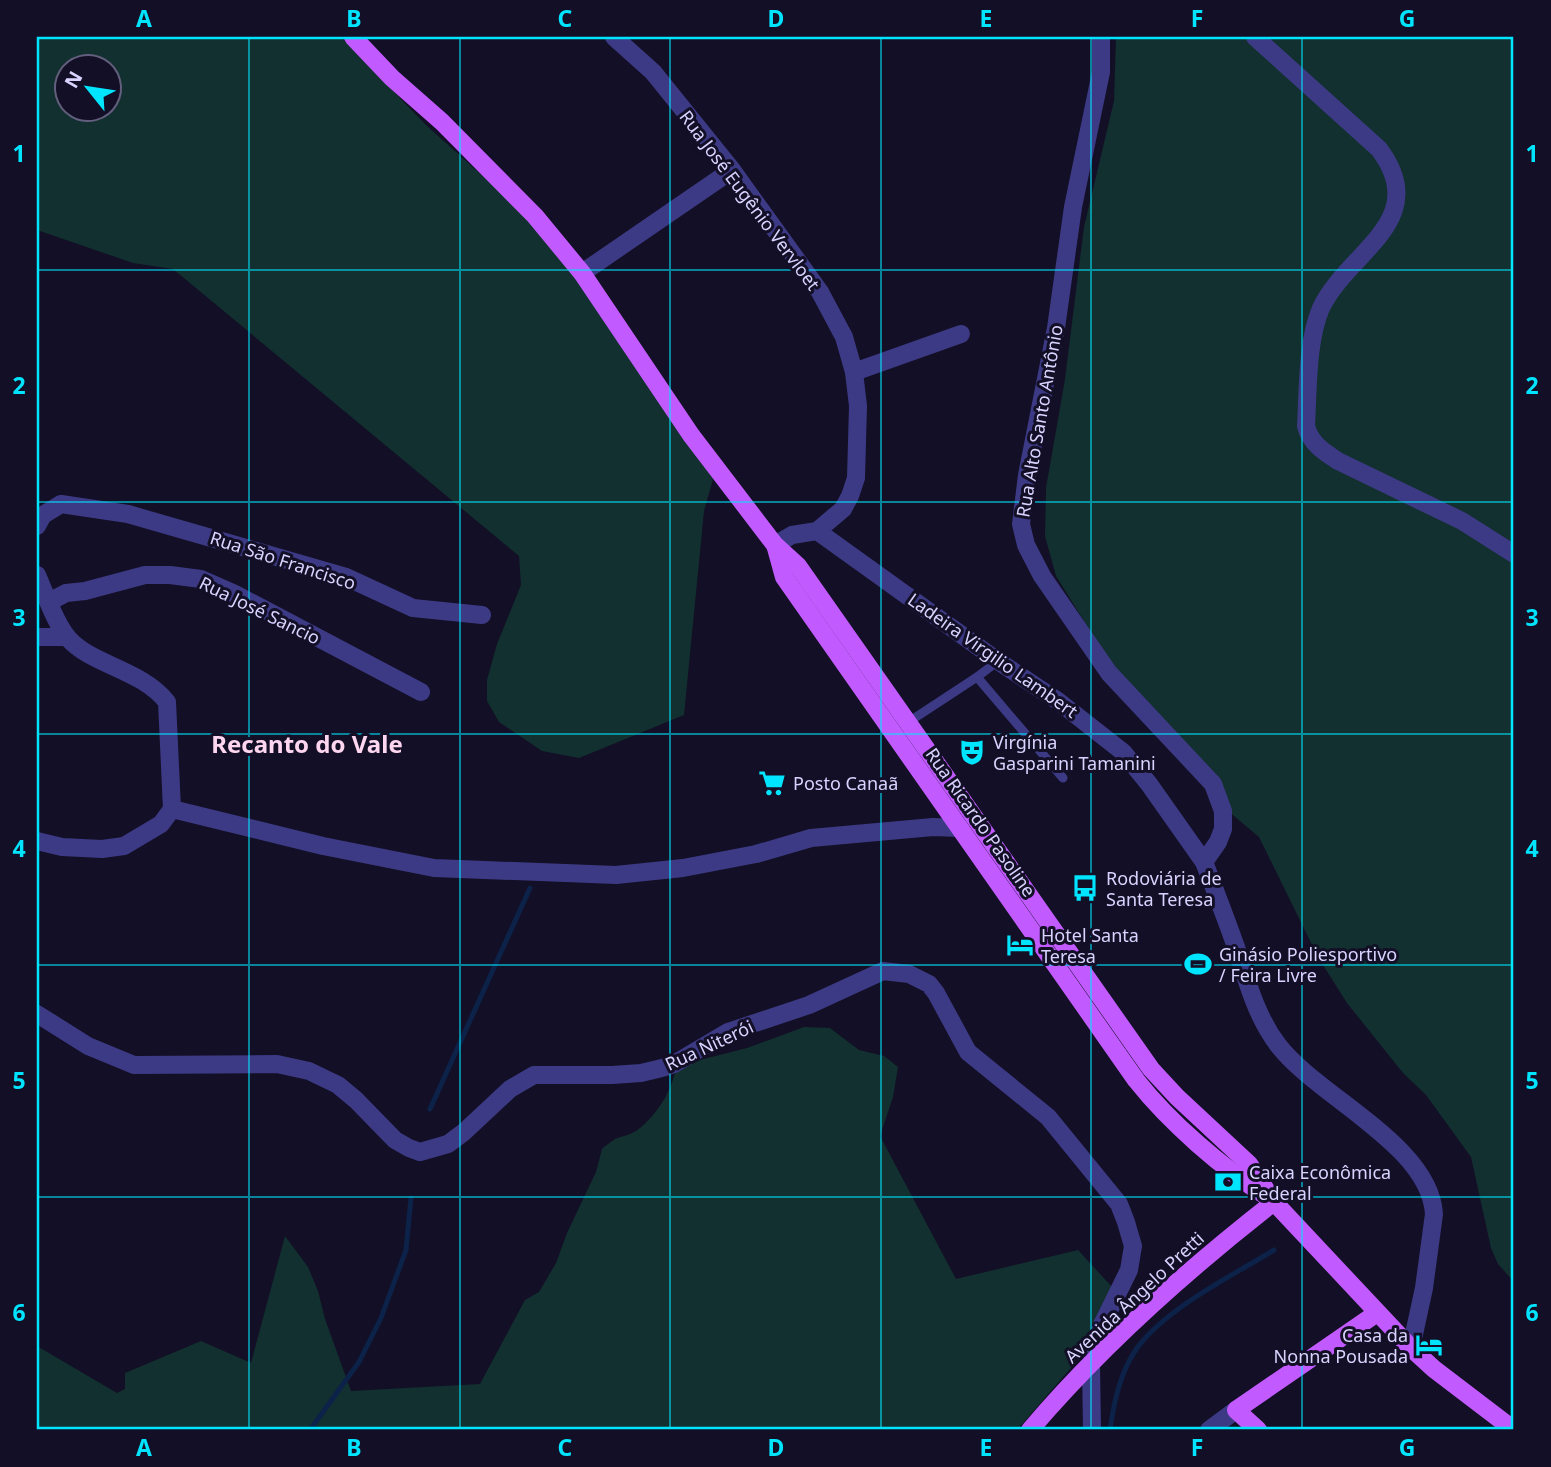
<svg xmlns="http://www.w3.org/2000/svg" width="1551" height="1467" viewBox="0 0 1551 1467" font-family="'Noto Sans',sans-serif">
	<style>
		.green { fill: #12302f; fill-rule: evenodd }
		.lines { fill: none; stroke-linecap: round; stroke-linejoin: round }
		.stream { stroke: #0c2248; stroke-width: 5 }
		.service { stroke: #3d3a85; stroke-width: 9 }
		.minor { stroke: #3d3a85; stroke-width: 18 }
		.tertiary { stroke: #3d3a85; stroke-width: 18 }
		.primary { stroke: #c25bff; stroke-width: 18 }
		.grid { fill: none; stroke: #00e5ff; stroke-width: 2; stroke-opacity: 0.55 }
		.labels { text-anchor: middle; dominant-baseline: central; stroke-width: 6; stroke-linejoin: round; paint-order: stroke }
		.street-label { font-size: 18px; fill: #d9d4ff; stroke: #130f26 }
		.poi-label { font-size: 18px; fill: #d9d4ff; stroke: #130f26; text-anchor: start }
		.district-label { font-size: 24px; font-weight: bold; fill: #ffd6f0; stroke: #130f26 }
		.neatline { fill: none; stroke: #00e5ff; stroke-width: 2.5 }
		.grid-label { font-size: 23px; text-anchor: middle; font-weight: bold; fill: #00e5ff }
	</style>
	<rect width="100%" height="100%" fill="#130f26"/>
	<!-- green -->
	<g class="green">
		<path d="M37 37H341L426 125 516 206 557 247 713 479 704 511 684 715 579 758 542 751 499 722 487 701V680L497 644 521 585 519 556 173 269 133 263 37 230ZM66 66H108V108H66Z"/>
		<path d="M1116 37H1514V1282L1498 1264 1491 1248 1471 1157 1426 1095 1403 1073 1347 1003 1318 957 1259 837 1221 805 1117 674 1056 576 1045 536 1046 488 1065 379 1084 227 1114 101Z"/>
		<path d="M804 1027 830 1028 859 1050 884 1056 898 1067 893 1097 880 1136 956 1279 1078 1250 1113 1288 1086 1346 1070 1369 1017 1430H37V1346L117 1393 125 1389V1373L201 1341 251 1363 285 1236 308 1267 318 1291 325 1319 351 1391 480 1384 525 1300 539 1292 556 1263 567 1233 596 1172 602 1149C606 1145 611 1142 615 1139 622 1136 630 1135 636 1131 656 1117 673 1090 676 1066L747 1048Z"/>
	</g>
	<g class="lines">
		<!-- stream -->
		<g class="stream">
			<path d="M430 1109 530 888"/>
			<path d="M310 1430 359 1362 381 1318 406 1250 411 1198"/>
			<path d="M1110 1430C1114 1402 1120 1372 1137 1348 1168 1307 1230 1277 1274 1250"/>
		</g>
		<!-- service -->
		<g class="service">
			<path d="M998 661 977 677 1063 778"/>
			<path d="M907 723 977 677"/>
		</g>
		<!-- minor -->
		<g class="minor">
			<path d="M614 37 653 72 732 170 820 292 844 337 854 372 858 406 856 478 850 496 843 509 817 531 792 535 775 545"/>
			<path d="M1255 37 1379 149C1433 221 1348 251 1321 308 1307 340 1308 390 1306 426 1310 443 1324 452 1338 461L1462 521 1514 554"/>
			<path d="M582 273 732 170"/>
			<path d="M854 372 961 334"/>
			<path d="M37 526 43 515 61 504 128 514 346 577 413 608 482 615"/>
			<path d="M817 531 998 661 1058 701 1123 752 1149 784 1204 862"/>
			<path d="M37 575C45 593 55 623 68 638 91 665 141 669 167 702L172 809 161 824 124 846 102 849 62 847 37 841"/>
			<path d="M49 602 66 593 85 591 145 575H170L201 579 235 594 421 692"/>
			<path d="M37 637H67"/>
			<path d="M172 809 323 846 434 868 616 875 683 868 756 854 811 838 933 827 960 828"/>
			<path d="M37 1014 88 1046 134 1065 277 1064 309 1071 338 1085 356 1100 395 1140 409 1148 420 1152 448 1144 464 1132 510 1089 534 1075H612L641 1073 662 1068 674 1064 728 1032 809 1005 883 971 909 974 929 984 936 993 968 1052 1048 1117 1119 1204 1126 1222 1133 1246 1129 1270 1101 1327 1091 1365 1092 1430"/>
		</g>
		<!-- tertiary -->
		<g class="tertiary">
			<path d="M1101 37V72L1073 207 1056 328 1027 475 1021 524 1026 545 1042 576 1109 673 1213 784 1223 811V829L1218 842 1204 862C1215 890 1226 919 1236 947 1247 981 1256 1016 1278 1045 1318 1097 1430 1145 1434 1214L1424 1288 1411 1348"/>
			<path d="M1209 1430 1236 1410"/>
		</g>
		<!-- primary -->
		<g class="primary">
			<path d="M353 37 392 78 442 122 535 216 582 273 691 435 775 545 798 566 1151 1069 1177 1097 1249 1164 1274 1202 1411 1348 1434 1369 1514 1430"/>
			<path d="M776 548 784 577 1136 1080C1170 1123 1222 1168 1269 1198"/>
			<path d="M1030 1430C1102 1345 1187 1270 1274 1202"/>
			<path d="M1258 1430 1236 1410 1377 1313"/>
		</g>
	</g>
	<!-- grid -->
	<path class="grid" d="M249 37V1430M460 37V1430M670 37V1430M881 37V1430M1091 37V1430M1302 37V1430M37 270H1514M37 502H1514M37 734H1514M37 965H1514M37 1197H1514"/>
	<!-- icons -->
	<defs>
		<symbol id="theatre-bare" viewBox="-9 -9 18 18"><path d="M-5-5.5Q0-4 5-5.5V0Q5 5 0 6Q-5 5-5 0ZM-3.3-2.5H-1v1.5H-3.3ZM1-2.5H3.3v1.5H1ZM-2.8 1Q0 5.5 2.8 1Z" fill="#00e5ff" stroke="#130f26" stroke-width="2.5" paint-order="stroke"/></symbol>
		<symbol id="supermarket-bare" viewBox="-9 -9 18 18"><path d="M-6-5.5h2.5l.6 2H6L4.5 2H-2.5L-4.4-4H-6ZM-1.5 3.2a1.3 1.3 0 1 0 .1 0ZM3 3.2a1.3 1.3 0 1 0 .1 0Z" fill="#00e5ff" stroke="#130f26" stroke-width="2.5" paint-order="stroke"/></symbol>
		<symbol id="bus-bare" viewBox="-9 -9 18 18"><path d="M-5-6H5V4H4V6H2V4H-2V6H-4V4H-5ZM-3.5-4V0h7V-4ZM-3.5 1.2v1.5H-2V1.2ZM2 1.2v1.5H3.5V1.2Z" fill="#00e5ff" stroke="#130f26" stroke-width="2.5" paint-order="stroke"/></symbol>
		<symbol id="hotel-bare" viewBox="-9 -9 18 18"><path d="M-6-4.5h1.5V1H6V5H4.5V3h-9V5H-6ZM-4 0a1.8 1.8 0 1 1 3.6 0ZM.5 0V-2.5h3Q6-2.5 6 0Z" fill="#00e5ff" stroke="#130f26" stroke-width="2.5" paint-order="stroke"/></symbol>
		<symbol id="stadium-bare" viewBox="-9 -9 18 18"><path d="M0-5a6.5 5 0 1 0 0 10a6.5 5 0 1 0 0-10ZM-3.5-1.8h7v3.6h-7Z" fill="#00e5ff" stroke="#130f26" stroke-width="2.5" paint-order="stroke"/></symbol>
		<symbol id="bank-bare" viewBox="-9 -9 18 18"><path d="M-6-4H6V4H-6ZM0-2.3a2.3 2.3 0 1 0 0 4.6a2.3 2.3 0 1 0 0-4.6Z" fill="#00e5ff" stroke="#130f26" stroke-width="2.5" paint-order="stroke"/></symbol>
	</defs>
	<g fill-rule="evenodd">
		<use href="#theatre-bare" x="953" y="733" width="38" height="38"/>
		<use href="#supermarket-bare" x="753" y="764" width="38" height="38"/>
		<use href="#bus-bare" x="1066" y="869" width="38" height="38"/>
		<use href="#hotel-bare" x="1001" y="926" width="38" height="38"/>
		<use href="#stadium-bare" x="1179" y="945" width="38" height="38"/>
		<use href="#bank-bare" x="1209" y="1163" width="38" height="38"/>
		<use href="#hotel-bare" x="1410" y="1326" width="38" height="38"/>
	</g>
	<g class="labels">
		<!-- street labels -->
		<g class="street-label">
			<text transform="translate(750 200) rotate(53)">Rua José Eugênio Vervloet</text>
			<text transform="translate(1039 421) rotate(-80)">Rua Alto Santo Antônio</text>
			<text transform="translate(283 560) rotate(18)">Rua São Francisco</text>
			<text transform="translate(260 610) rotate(26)">Rua José Sancio</text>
			<text transform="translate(993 655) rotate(35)">Ladeira Virgilio Lambert</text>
			<text transform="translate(981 822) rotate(55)">Rua Ricardo Pasoline</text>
			<text transform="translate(709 1045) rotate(-25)">Rua Niterói</text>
			<text transform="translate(1134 1297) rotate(-43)">Avenida Ângelo Pretti</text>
		</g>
		<!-- poi labels -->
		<g class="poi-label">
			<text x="993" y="742">Virgínia<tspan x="993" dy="21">Gasparini Tamanini</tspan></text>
			<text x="793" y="783">Posto Canaã</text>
			<text x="1106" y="878">Rodoviária de<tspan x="1106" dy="21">Santa Teresa</tspan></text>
			<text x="1041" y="935">Hotel Santa<tspan x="1041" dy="21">Teresa</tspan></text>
			<text x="1219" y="954">Ginásio Poliesportivo<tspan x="1219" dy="21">/ Feira Livre</tspan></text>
			<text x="1249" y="1172">Caixa Econômica<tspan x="1249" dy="21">Federal</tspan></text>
			<text x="1408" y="1335" text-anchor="end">Casa da<tspan x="1408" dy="21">Nonna Pousada</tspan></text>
		</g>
		<!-- district labels -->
		<g class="district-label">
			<text x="307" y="743">Recanto do Vale</text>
		</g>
	</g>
	<!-- border -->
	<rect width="1551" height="1467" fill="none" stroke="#130f26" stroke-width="77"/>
	<!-- north arrow -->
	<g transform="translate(88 88) rotate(300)"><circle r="33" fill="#130f26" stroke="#625e7d" stroke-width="2"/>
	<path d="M0-5L12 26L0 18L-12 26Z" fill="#00e5ff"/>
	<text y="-10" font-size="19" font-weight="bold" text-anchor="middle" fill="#d9d4ff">N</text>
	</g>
	<rect x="38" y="38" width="1474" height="1390" class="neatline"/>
	<g class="grid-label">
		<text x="144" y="27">A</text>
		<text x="354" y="27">B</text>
		<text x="565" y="27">C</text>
		<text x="776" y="27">D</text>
		<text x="986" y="27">E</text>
		<text x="1197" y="27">F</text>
		<text x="1407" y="27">G</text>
		<text x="19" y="162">1</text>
		<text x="1532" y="162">1</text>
		<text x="19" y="394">2</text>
		<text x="1532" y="394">2</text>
		<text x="19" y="626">3</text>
		<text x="1532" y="626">3</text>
		<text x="19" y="857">4</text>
		<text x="1532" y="857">4</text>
		<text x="19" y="1089">5</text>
		<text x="1532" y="1089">5</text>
		<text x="19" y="1321">6</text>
		<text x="1532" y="1321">6</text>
		<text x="144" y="1456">A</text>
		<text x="354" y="1456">B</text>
		<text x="565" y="1456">C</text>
		<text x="776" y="1456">D</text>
		<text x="986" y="1456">E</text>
		<text x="1197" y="1456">F</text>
		<text x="1407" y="1456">G</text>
	</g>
</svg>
